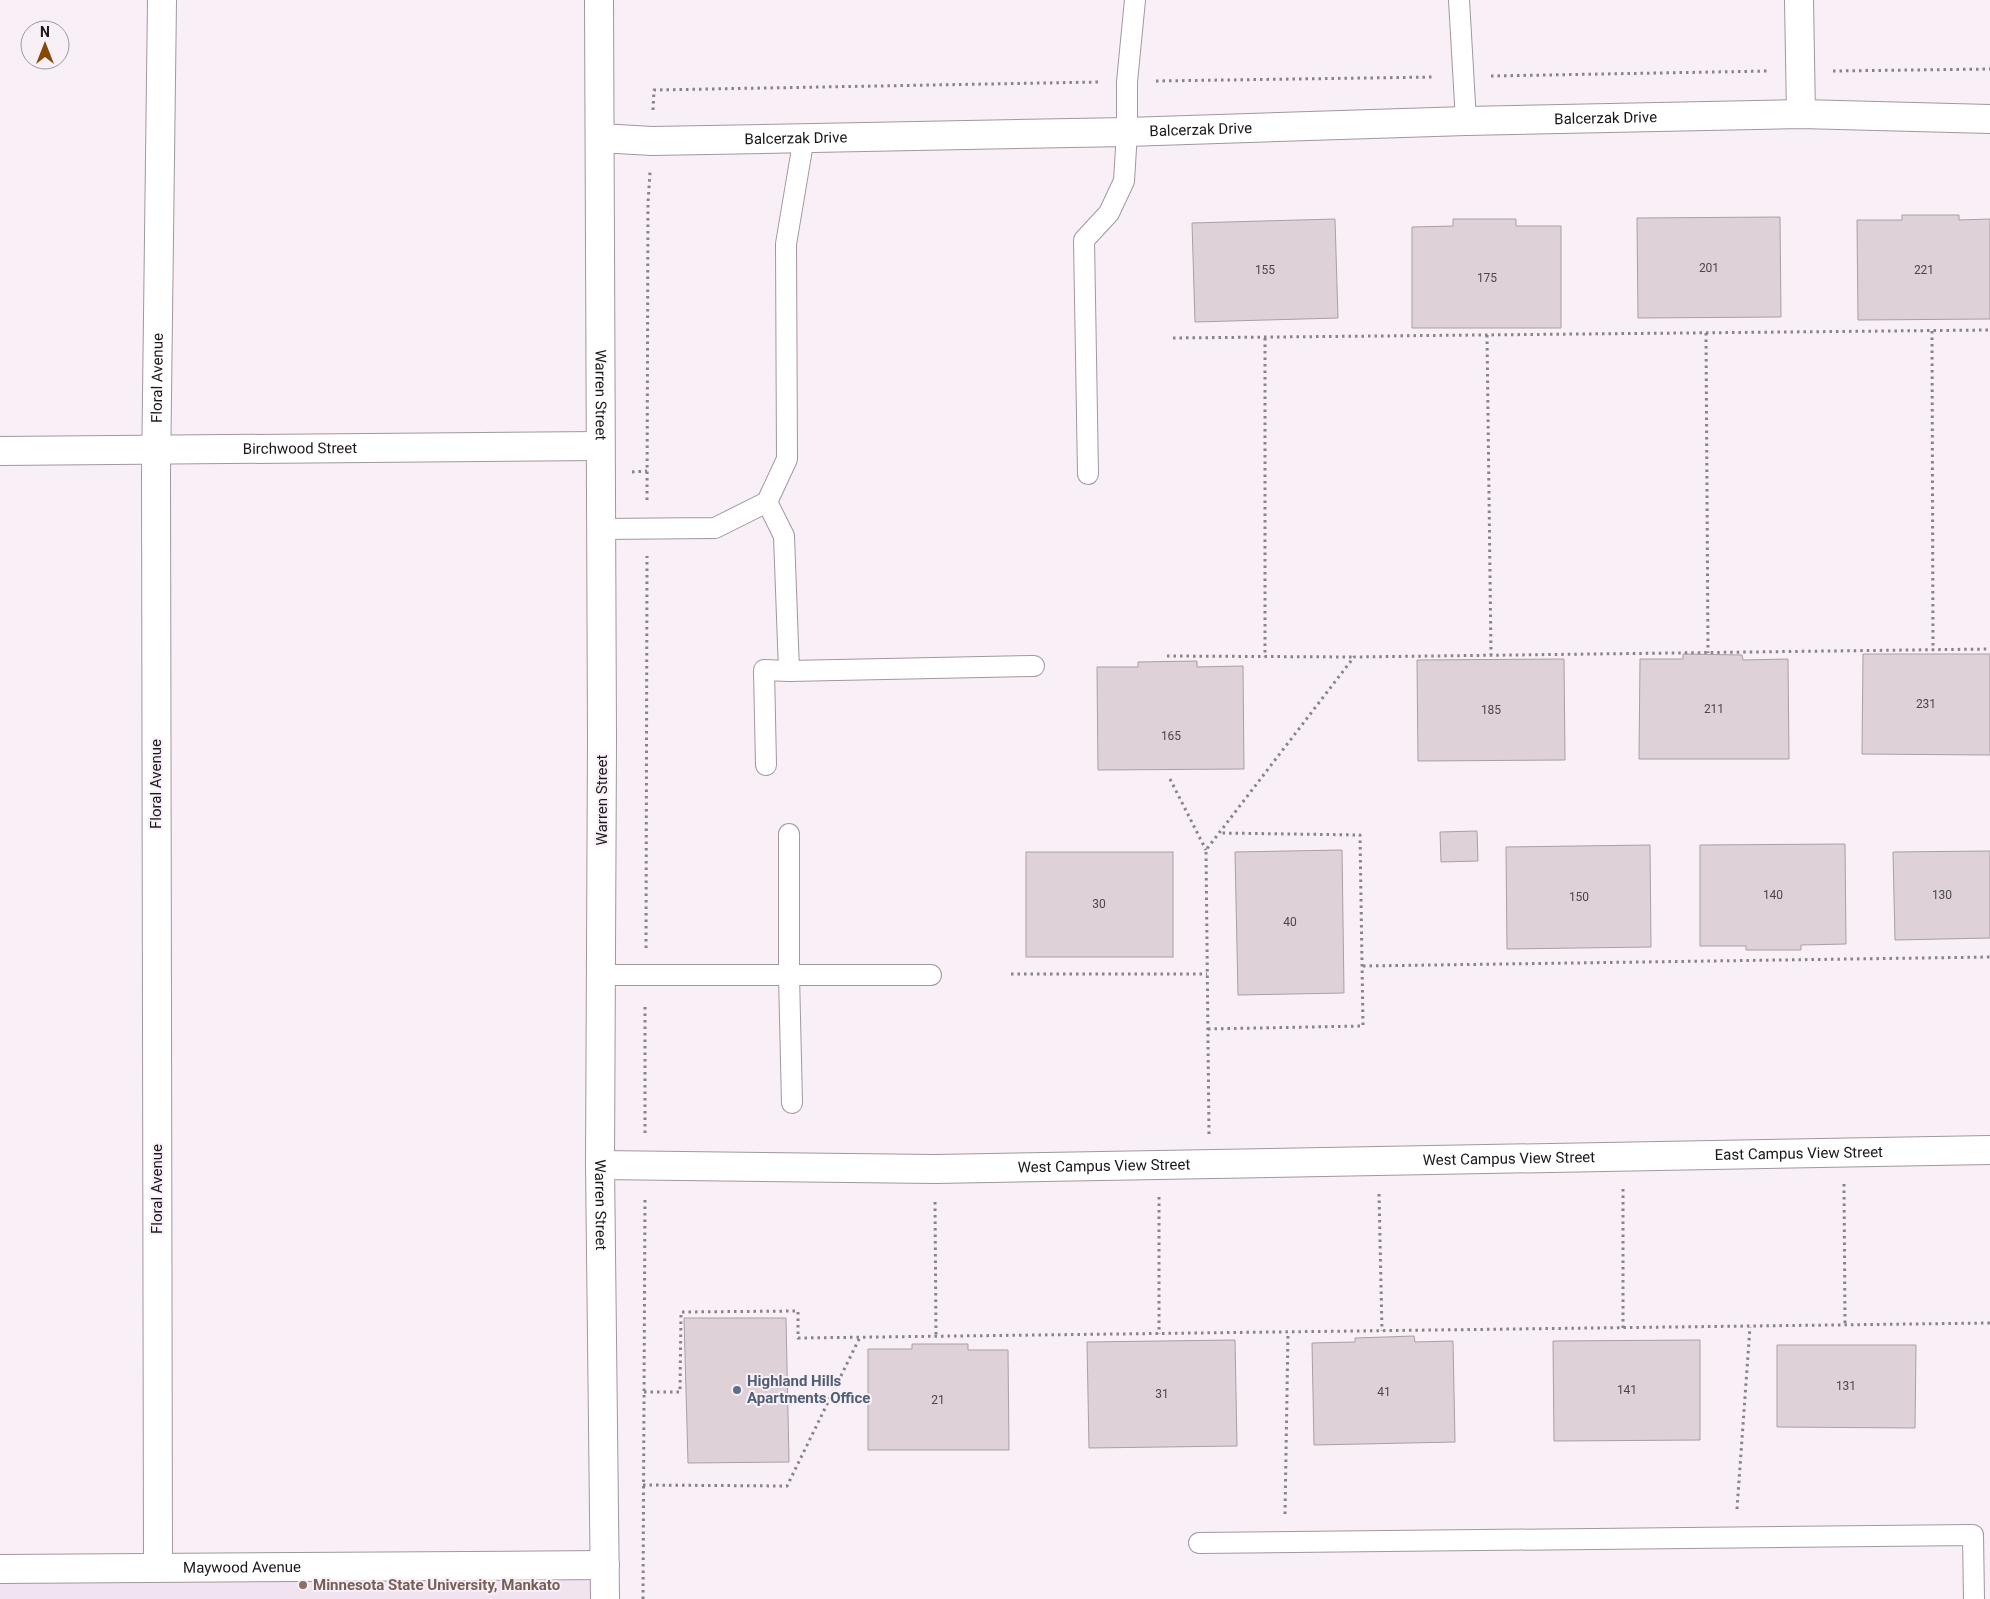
<svg xmlns="http://www.w3.org/2000/svg" width="1990" height="1599" viewBox="0 0 1990 1599" font-family="Roboto,sans-serif">
	<style>
		.built { fill: #f2e3f1 }
		.building { fill: #ded2d8; stroke: #aa9fa4 }
		.lines { fill: none; stroke-linecap: round; stroke-linejoin: round }
		.service-casing { stroke: #a098a0; stroke-width: 22 }
		.minor-casing { stroke: #a098a0; stroke-width: 30 }
		.tertiary-casing { stroke: #a098a0; stroke-width: 30 }
		.path { stroke: #898388; stroke-width: 3; stroke-dasharray: 2.5 4; stroke-linecap: butt }
		.service { stroke: #fff; stroke-width: 20 }
		.minor { stroke: #fff; stroke-width: 28 }
		.tertiary { stroke: #fff; stroke-width: 28 }
		.service-dot { fill: #5c6f8a; stroke: #f8eff7; stroke-width: 2 }
		.education-dot { fill: #8d6e63; stroke: #f8eff7; stroke-width: 2 }
		.labels { text-anchor: middle; dominant-baseline: central; stroke-width: 4; stroke-linejoin: round; paint-order: stroke }
		.number-label { font-size: 12px; fill: #4b464a }
		.street-label { font-size: 15px; fill: #1a171a; stroke: #f8eff7 }
		.service-label { font-size: 15px; font-weight: bold; fill: #4e5e75; stroke: #f8eff7; text-anchor: start }
		.education-label { font-size: 15px; font-weight: bold; fill: #785e54; stroke: #f8eff7; text-anchor: start }
	</style>
	<rect width="100%" height="100%" fill="#f8eff7"/>
	<!-- built -->
	<path class="built" d="M605 1565 606 1599H0V1571Z"/>
	<!-- building -->
	<g class="building">
		<path d="M1902 215H1959V220L1990 219V319L1858 320 1857 220H1902Z"/>
		<path d="M1780 217 1781 317 1638 318 1637 218Z"/>
		<path d="M1335 219 1338 318 1195 322 1192 223Z"/>
		<path d="M1453 219H1516V226H1561V328H1412V227L1453 226Z"/>
		<path d="M1683 654 1742 655 1743 660 1788 659 1789 759H1639L1640 659H1683Z"/>
		<path d="M1863 654H1990V755L1862 754Z"/>
		<path d="M1564 659 1565 760 1418 761 1417 660Z"/>
		<path d="M1197 661V667L1243 666 1244 769 1098 770 1097 667H1138V662Z"/>
		<path d="M1477 831 1478 861 1441 862 1440 832Z"/>
		<path d="M1845 844 1846 944 1801 945V950H1746V946H1700V845Z"/>
		<path d="M1650 845 1651 947 1507 949 1506 847Z"/>
		<path d="M1342 850 1344 993 1238 995 1235 852Z"/>
		<path d="M1990 851V938L1895 940 1893 852Z"/>
		<rect x="1026" y="852" width="147" height="105"/>
		<path d="M684 1318H786L789 1462 688 1463Z"/>
		<path d="M1414 1336 1415 1342 1453 1341 1455 1442 1314 1445 1312 1343 1355 1342V1338Z"/>
		<path d="M1235 1340 1237 1446 1089 1448 1087 1342Z"/>
		<path d="M1700 1340V1440L1554 1441 1553 1341Z"/>
		<path d="M912 1344H968V1350H1008L1009 1450H868V1349H912Z"/>
		<path d="M1777 1345H1916L1915 1428 1777 1427Z"/>
	</g>
	<g class="lines">
		<defs>
			<g id="service">
				<path d="M1459 0 1466 121"/>
				<path d="M1088 474 1084 240 1109 213 1124 181 1127 132V82L1135 0"/>
				<path d="M767 502 784 536 789 671 1034 666"/>
				<path d="M601 529 715 528 767 502 787 459 786 244 804 137"/>
				<path d="M766 765 764 670 789 671"/>
				<path d="M789 834V975L792 1103"/>
				<path d="M601 975H931"/>
				<path d="M1199 1543 1973 1535 1974 1599"/>
			</g>
			<g id="minor">
				<path d="M1799 0 1801 114"/>
				<path id="s1" d="M600 1165 935 1169 1990 1150"/>
				<path id="s2" d="M158 1567 156 475 162 0"/>
				<path id="s3" d="M0 1569 605 1565"/>
			</g>
			<g id="tertiary">
				<path id="s4" d="M599 0 602 740 600 1165 605 1599"/>
				<path id="s5" d="M600 138 652 141 1127 132 1466 121 1801 114 1990 119"/>
				<path id="s6" d="M0 451 600 446"/>
			</g>
		</defs>
		<!-- service casing -->
		<use href="#service" class="service-casing"/>
		<!-- minor casing -->
		<use href="#minor" class="minor-casing"/>
		<!-- tertiary casing -->
		<use href="#tertiary" class="tertiary-casing"/>
		<!-- path -->
		<g class="path">
			<path d="M1833 71 1990 69"/>
			<path d="M1491 76 1769 71"/>
			<path d="M1156 81 1434 77"/>
			<path d="M653 110 654 90 1099 82"/>
			<path d="M1932 331 1933 650"/>
			<path d="M1706 333 1708 653"/>
			<path d="M1487 335 1491 655"/>
			<path d="M1173 338 1990 330"/>
			<path d="M1265 338V657"/>
			<path d="M632 472 647 471"/>
			<path d="M647 500 648 203 650 172"/>
			<path d="M1167 656 1354 657"/>
			<path d="M1170 779 1206 850"/>
			<path d="M646 948 647 556"/>
			<path d="M1363 966 1990 957"/>
			<path d="M1011 974H1207"/>
			<path d="M1208 1029 1363 1026 1360 835 1220 833"/>
			<path d="M645 1133V1004"/>
			<path d="M1209 1134 1206 850 1354 657 1990 649"/>
			<path d="M1844 1184 1845 1325"/>
			<path d="M1379 1194 1382 1331"/>
			<path d="M1159 1197V1334"/>
			<path d="M935 1202 936 1336"/>
			<path d="M1623 1328V1188"/>
			<path d="M644 1392H680L681 1312 798 1311V1338L1990 1323"/>
			<path d="M643 1485 787 1486 860 1337"/>
			<path d="M1737 1509 1750 1327"/>
			<path d="M1285 1514 1288 1332"/>
			<path d="M643 1599 645 1196"/>
		</g>
		<!-- service -->
		<use href="#service" class="service"/>
		<!-- minor -->
		<use href="#minor" class="minor"/>
		<!-- tertiary -->
		<use href="#tertiary" class="tertiary"/>
	</g>
	<!-- markers -->
	<circle class="service-dot" cx="737" cy="1390" r="5"/>
	<circle class="education-dot" cx="303" cy="1585" r="5"/>
	<g class="labels">
		<!-- number labels -->
		<g class="number-label">
			<text x="1709" y="268">201</text>
			<text x="1265" y="270">155</text>
			<text x="1924" y="270">221</text>
			<text x="1487" y="278">175</text>
			<text x="1926" y="704">231</text>
			<text x="1714" y="709">211</text>
			<text x="1491" y="710">185</text>
			<text x="1171" y="736">165</text>
			<text x="1773" y="895">140</text>
			<text x="1942" y="895">130</text>
			<text x="1579" y="897">150</text>
			<text x="1099" y="904">30</text>
			<text x="1290" y="922">40</text>
			<text x="1846" y="1386">131</text>
			<text x="1627" y="1390">141</text>
			<text x="1384" y="1392">41</text>
			<text x="1162" y="1394">31</text>
			<text x="938" y="1400">21</text>
		</g>
		<!-- street labels -->
		<g class="street-label">
			<text stroke="none"><textPath href="#s5" startOffset="1006">Balcerzak Drive</textPath></text>
			<text stroke="none"><textPath href="#s5" startOffset="601">Balcerzak Drive</textPath></text>
			<text stroke="none"><textPath href="#s5" startOffset="196">Balcerzak Drive</textPath></text>
			<text stroke="none"><textPath href="#s2" startOffset="1189">Floral Avenue</textPath></text>
			<text stroke="none"><textPath href="#s4" startOffset="395">Warren Street</textPath></text>
			<text stroke="none"><textPath href="#s6" startOffset="300">Birchwood Street</textPath></text>
			<text transform="translate(156 784) rotate(-90)">Floral Avenue</text>
			<text transform="translate(602 800) rotate(-90)">Warren Street</text>
			<text stroke="none"><textPath href="#s1" startOffset="1199">East Campus View Street</textPath></text>
			<text stroke="none"><textPath href="#s1" startOffset="909">West Campus View Street</textPath></text>
			<text stroke="none"><textPath href="#s1" startOffset="504">West Campus View Street</textPath></text>
			<text transform="translate(157 1189) rotate(-90)">Floral Avenue</text>
			<text stroke="none"><textPath href="#s4" startOffset="1205">Warren Street</textPath></text>
			<text stroke="none"><textPath href="#s3" startOffset="242">Maywood Avenue</textPath></text>
		</g>
		<!-- service labels -->
		<g class="service-label">
			<text x="747" y="1381">Highland Hills<tspan x="747" dy="17">Apartments Office</tspan></text>
		</g>
		<!-- education labels -->
		<g class="education-label">
			<text x="313" y="1585">Minnesota State University, Mankato</text>
		</g>
	</g>
	<!-- north arrow -->
	<g transform="translate(45 45)"><circle r="24" fill="#f8eff7" stroke="#9f999f"/>
	<path d="M0-4L9 19L0 12L-9 19Z" fill="#844704"/>
	<text y="-8" font-size="14" font-weight="bold" text-anchor="middle" fill="#1a171a">N</text>
	</g>
</svg>
